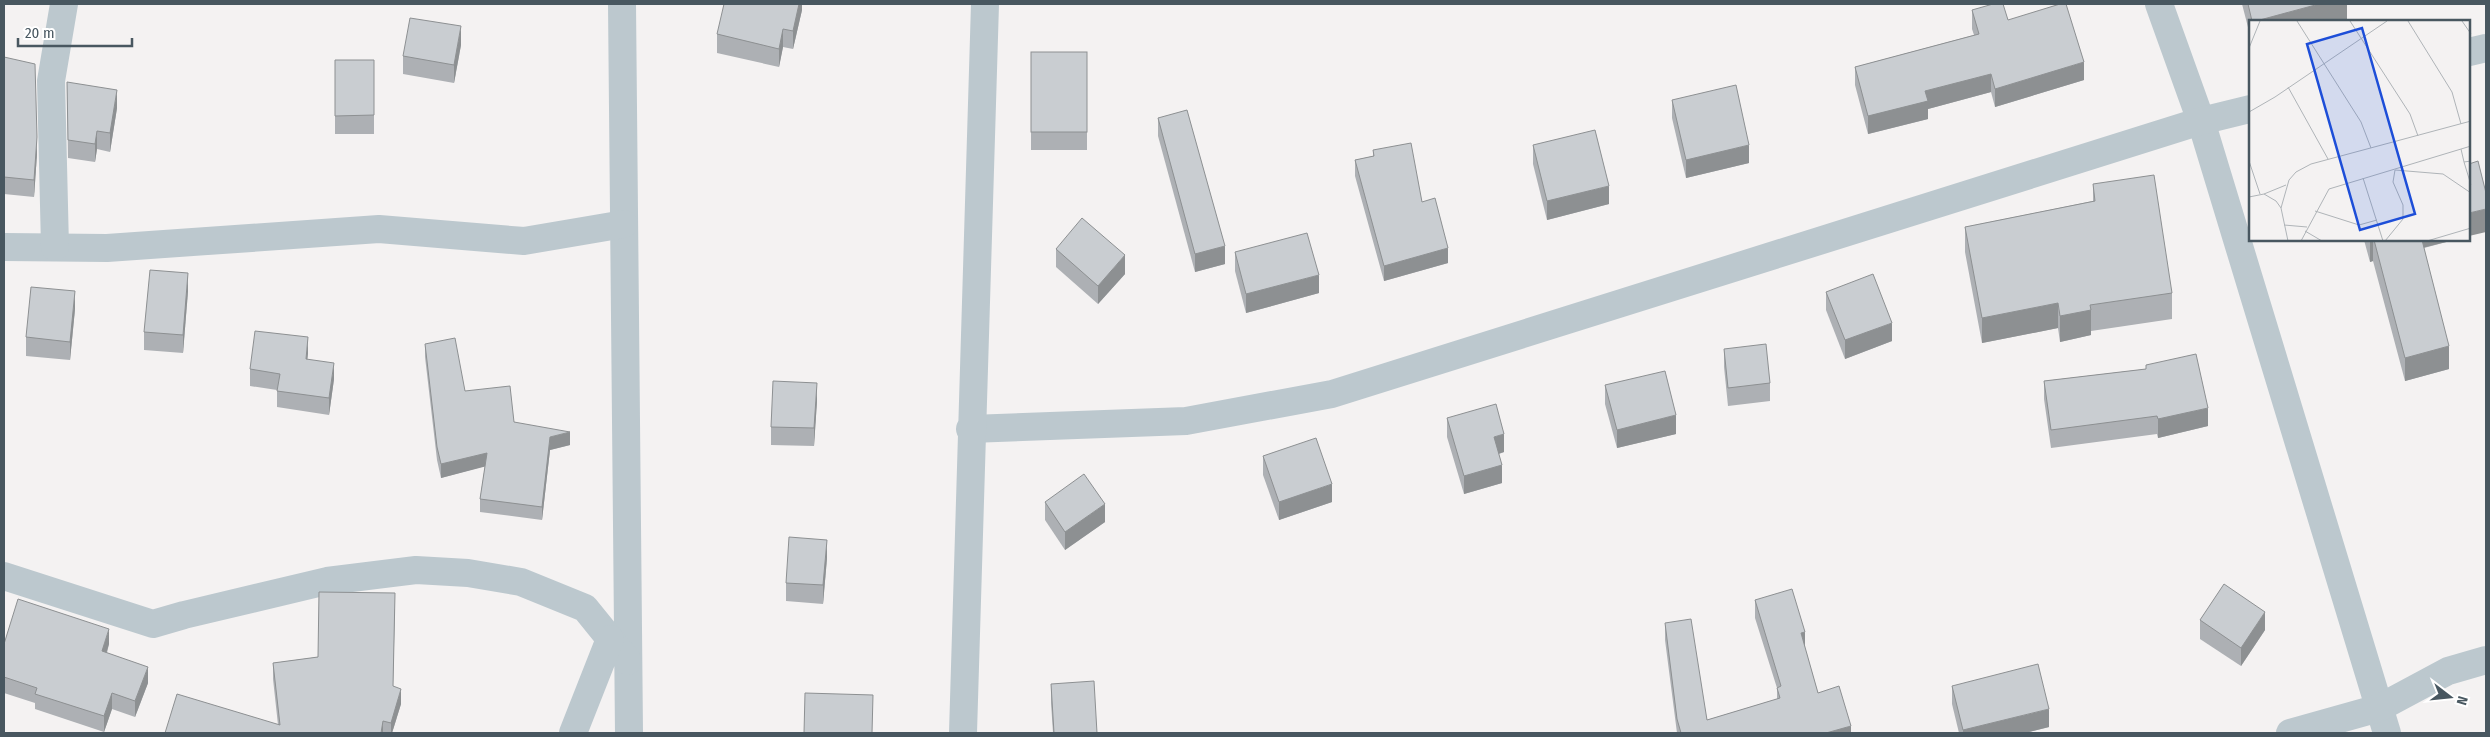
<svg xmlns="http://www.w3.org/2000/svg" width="2490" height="737" viewBox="0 0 2490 737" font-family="'Fira Sans Condensed',sans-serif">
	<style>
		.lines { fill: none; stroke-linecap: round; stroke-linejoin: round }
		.minor { stroke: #bcc8ce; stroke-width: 28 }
		.wall { fill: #adb0b4 }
		.shaded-wall { fill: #8d9092 }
		.building { fill: #c9cdd1; stroke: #8d9092 }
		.inset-road { fill: none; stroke: #afb4b8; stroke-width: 1 }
		.view { fill: #1d4ed8; fill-opacity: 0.15; stroke: #1d4ed8; stroke-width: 2.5 }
		.inset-edge { fill: none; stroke: #485760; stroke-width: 2.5 }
	</style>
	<rect width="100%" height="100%" fill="#f4f2f2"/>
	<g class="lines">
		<!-- minor -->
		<g class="minor">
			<path d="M622 4 629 733"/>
			<path d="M2159 4 2201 121 2387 733"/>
			<path d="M2469 52 2486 48"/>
			<path d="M4 247 107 248 379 229 524 241 624 224"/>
			<path d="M55 247 51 81 64 4"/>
			<path d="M970 429 1186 421 1332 394 2201 121 2250 109"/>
			<path d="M4 576 153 624 184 615 327 581 416 570 468 573 521 582 585 608 628 661"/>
			<path d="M573 733 610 639"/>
			<path d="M963 733 985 4"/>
			<path d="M2290 733 2379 708 2448 671 2486 660"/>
		</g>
	</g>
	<!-- wall -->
	<g class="wall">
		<path d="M802 4V10L793 49 783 47 779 67 717 53V34Z"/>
		<path d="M2242 4H2347V19L2337 21H2250V35Z"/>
		<path d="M1972 10 2008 20 2084 80 1995 107 1991 92 1928 109V119L1868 134 1855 85V67L1974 35 1972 29Z"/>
		<path d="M461 45 454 83 403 74V56Z"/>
		<rect x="1031" y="52" width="56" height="98"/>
		<path d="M4 57 37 154 34 197 4 194Z"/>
		<rect x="335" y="60" width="39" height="74"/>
		<path d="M67 82 117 108 110 152 97 149 95 162 68 158Z"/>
		<path d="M1672 100 1749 163 1686 178 1672 118Z"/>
		<path d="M1158 118 1225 264 1195 272 1158 136Z"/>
		<path d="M1533 145 1609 204 1547 220 1533 164Z"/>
		<path d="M1373 150 1422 202 1448 263 1384 281 1355 176V160L1373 156Z"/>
		<path d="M2093 184 2172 293V319L2091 331V335L2060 342 2058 328 1982 343 1965 252V227L2093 201Z"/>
		<path d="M2364 240H2454L2424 248 2449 369 2405 381 2373 261 2370 262Z"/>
		<path d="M1056 249 1125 274 1098 304 1056 267Z"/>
		<path d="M1235 252 1319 293 1246 313 1235 271Z"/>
		<path d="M188 291 183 353 144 350V332Z"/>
		<path d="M1826 292 1892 341 1845 359 1826 310Z"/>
		<path d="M75 309 70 360 26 356V337Z"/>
		<path d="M425 344 465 391 514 422 570 445 550 450 542 520 480 512V499L485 466 441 478 437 460 425 357Z"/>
		<path d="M1724 349 1770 383V401L1728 406 1724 367Z"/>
		<path d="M308 353 307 359 334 379 329 415 277 407V390L250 386V369Z"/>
		<path d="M2146 365 2208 426 2158 438 2157 434 2051 448 2044 399V381L2146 369Z"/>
		<path d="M1605 385 1676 434 1617 448 1605 404Z"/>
		<path d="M817 401 814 446 771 445V427Z"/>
		<path d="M1447 418 1504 452 1499 454 1502 483 1464 494 1447 437Z"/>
		<path d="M1263 456 1332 502 1279 520 1263 475Z"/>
		<path d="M1045 502 1105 522 1065 550 1045 520Z"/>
		<path d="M827 558 823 604 786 601V583Z"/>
		<path d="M1755 600 1805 648 1818 693 1851 733H1677L1665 640V623L1707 720 1777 699V688L1755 618Z"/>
		<path d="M395 609 393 686 401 704 392 733H165L278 725 273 679V663L318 657Z"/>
		<path d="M2200 620 2265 630 2241 666 2200 639Z"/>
		<path d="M4 644H109L107 653 148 683 135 717 112 709 104 732 35 709V703L4 693Z"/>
		<path d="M1051 684 1097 733H1053L1051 703Z"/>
		<path d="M1952 686 2049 727 2025 733H1959L1952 704Z"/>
	</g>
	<!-- shaded-wall -->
	<g class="shaded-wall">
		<path d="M799 4H802V10L793 49V31Z"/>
		<path d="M2319 4H2347V19L2337 21H2256Z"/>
		<path d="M461 26V45L454 83V65Z"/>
		<path d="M783 29V47L779 67V49Z"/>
		<path d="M2084 62V80L1995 107V89Z"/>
		<path d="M1991 74V92L1928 109V119L1868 134V116L1925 91Z"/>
		<path d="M117 90V108L110 152V133Z"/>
		<path d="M97 131V149L95 162V144Z"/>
		<path d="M37 137V154L34 197V180Z"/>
		<path d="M1749 145V163L1686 178V160Z"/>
		<path d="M1609 186V204L1547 220V201Z"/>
		<path d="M2486 209V232L2469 236V213Z"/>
		<path d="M2370 240H2373V261L2370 262Z"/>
		<path d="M2418 240H2454L2418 249Z"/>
		<path d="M1225 246V264L1195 272V254Z"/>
		<path d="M1448 248V263L1384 281V266Z"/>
		<path d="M1125 255V274L1098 304V286Z"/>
		<path d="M188 273V291L183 353V335Z"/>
		<path d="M1319 275V293L1246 313V294Z"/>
		<path d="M75 291V309L70 360V342Z"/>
		<path d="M2058 303V328L1982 343V318Z"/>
		<path d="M2091 310V335L2060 342V316Z"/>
		<path d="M1892 323V341L1845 359V340Z"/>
		<path d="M308 337V353L306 375V359Z"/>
		<path d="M2449 346V369L2405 381V358Z"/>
		<path d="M334 363V379L329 415V398Z"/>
		<path d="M817 383V401L814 446V428Z"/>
		<path d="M2208 408V426L2158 438V419Z"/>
		<path d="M1676 415V434L1617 448V430Z"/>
		<path d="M570 432V445L550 450 542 520V507L550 437Z"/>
		<path d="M1504 434V452L1494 455V437Z"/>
		<path d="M487 453V466L441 478V464Z"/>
		<path d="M1502 465V483L1464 494V476Z"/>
		<path d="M1332 484V502L1279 520V502Z"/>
		<path d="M1105 504V522L1065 550V532Z"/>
		<path d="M827 540V558L823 604V585Z"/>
		<path d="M2265 612V630L2241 666V648Z"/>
		<path d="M109 629V644L102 667V651Z"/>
		<path d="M1805 632V650L1801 633Z"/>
		<path d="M148 667V683L135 717V701Z"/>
		<path d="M401 689V704L392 733H391V723Z"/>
		<path d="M112 693V709L104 732V716Z"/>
		<path d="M2049 709V727L2025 733H1963V730Z"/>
		<path d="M383 721V733H381Z"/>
		<path d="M1851 726V733H1826Z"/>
	</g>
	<!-- building -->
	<g class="building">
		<path d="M724 4H799L793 31 783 29 779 49 717 34Z"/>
		<path d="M1993 4H2003L2008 20 2060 4H2066L2084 62 1995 89 1991 74 1925 91 1928 101 1868 116 1855 67 1979 34 1972 10Z"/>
		<path d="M2248 4H2319L2256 21H2252Z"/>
		<path d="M410 18 461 26 454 65 403 56Z"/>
		<rect x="1031" y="52" width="56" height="80"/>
		<path d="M4 57 35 64 37 137 34 180 4 177Z"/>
		<path d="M335 60H374V115L335 116Z"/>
		<path d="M67 82 117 90 110 133 97 131 95 144 68 140Z"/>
		<path d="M1736 85 1749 145 1686 160 1672 100Z"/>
		<path d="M1187 110 1225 246 1195 254 1158 118Z"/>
		<path d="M1595 130 1609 186 1547 201 1533 145Z"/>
		<path d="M1411 143 1422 202 1435 198 1448 248 1384 266 1355 160 1374 156 1373 150Z"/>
		<path d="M2478 161 2486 193V209L2469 213V164Z"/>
		<path d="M2154 175 2172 293 2090 305 2091 310 2060 316 2058 303 1982 318 1965 227 2095 201 2093 184Z"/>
		<path d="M1082 218 1125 255 1098 286 1056 249Z"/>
		<path d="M1307 233 1319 275 1246 294 1235 252Z"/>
		<path d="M2374 240H2422L2449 346 2405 358Z"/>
		<path d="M150 270 188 273 183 335 144 332Z"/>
		<path d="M1873 274 1892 323 1845 340 1826 292Z"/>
		<path d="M31 287 75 291 70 342 26 337Z"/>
		<path d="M255 331 308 337 306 359 334 363 329 398 277 391 280 374 250 369Z"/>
		<path d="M455 338 465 391 510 386 514 422 570 432 550 437 542 507 480 499 487 453 441 464 437 447 425 344Z"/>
		<path d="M1766 344 1770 383 1728 388 1724 349Z"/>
		<path d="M2196 354 2208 408 2158 419 2157 416 2051 430 2044 381 2146 369V365Z"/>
		<path d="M1665 371 1676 415 1617 430 1605 385Z"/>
		<path d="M773 381 817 383 814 428 771 427Z"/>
		<path d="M1496 404 1504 434 1494 437 1502 465 1464 476 1447 418Z"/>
		<path d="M1316 438 1332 484 1279 502 1263 456Z"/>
		<path d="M1084 474 1105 504 1065 532 1045 502Z"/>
		<path d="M789 537 827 540 823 585 786 583Z"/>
		<path d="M2224 584 2265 612 2241 648 2200 620Z"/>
		<path d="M1792 589 1805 632 1801 633 1818 693 1839 686 1851 726 1826 733H1681L1677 719 1665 623 1691 619 1707 720 1780 698 1777 688 1781 686 1755 600Z"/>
		<path d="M319 592 395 593 393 686 401 689 391 723 383 721 381 733H165L177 694 280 725 273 663 318 657Z"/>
		<path d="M18 599 109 629 102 651 148 667 135 701 112 693 104 716 35 694 37 688 4 677V644Z"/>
		<path d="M2038 664 2049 709 1963 730 1952 686Z"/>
		<path d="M1094 681 1097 733H1054L1051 684Z"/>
		<path d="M805 693 873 695 872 733H804Z"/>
	</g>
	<!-- overview -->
	<g transform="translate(2249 20)">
		<rect width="221" height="221" fill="#f4f2f2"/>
		<path class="inset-road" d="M48 1 112 102 122 128M101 1 161 94 169 116M159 1 203 72 212 104M213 1 222 14M0 28 11 1M39 67 79 139M0 92 26 77 138 1M212 129 215 142 222 141M0 141 11 174M215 142 222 165M146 150 194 154 222 173M114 158 134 221M15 174 37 165M0 177 15 174 27 181 32 188 39 221M32 188 40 160 47 152 62 144 222 101M66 191 110 205 128 200M35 205 58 207M56 211 73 221M52 221 80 169 222 126M136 221 154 199V185L144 162 146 150M178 221 222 208"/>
		<path class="view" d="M113 8 166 194 111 210 58 24Z"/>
		<rect width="221" height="221" class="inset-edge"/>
	</g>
	<!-- border -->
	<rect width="2490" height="737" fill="none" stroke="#485760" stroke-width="10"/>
	<!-- north arrow -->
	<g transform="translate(2450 697) rotate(106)" stroke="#ffffff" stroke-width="4" paint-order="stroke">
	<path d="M0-4L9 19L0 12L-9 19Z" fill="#485760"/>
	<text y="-8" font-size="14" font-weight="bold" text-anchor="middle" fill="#485760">N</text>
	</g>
	<!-- scale -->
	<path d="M18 38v8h114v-8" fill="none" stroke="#485760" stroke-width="2.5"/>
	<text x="25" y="38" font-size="15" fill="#485760" stroke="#ffffff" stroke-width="4" paint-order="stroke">20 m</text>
</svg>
